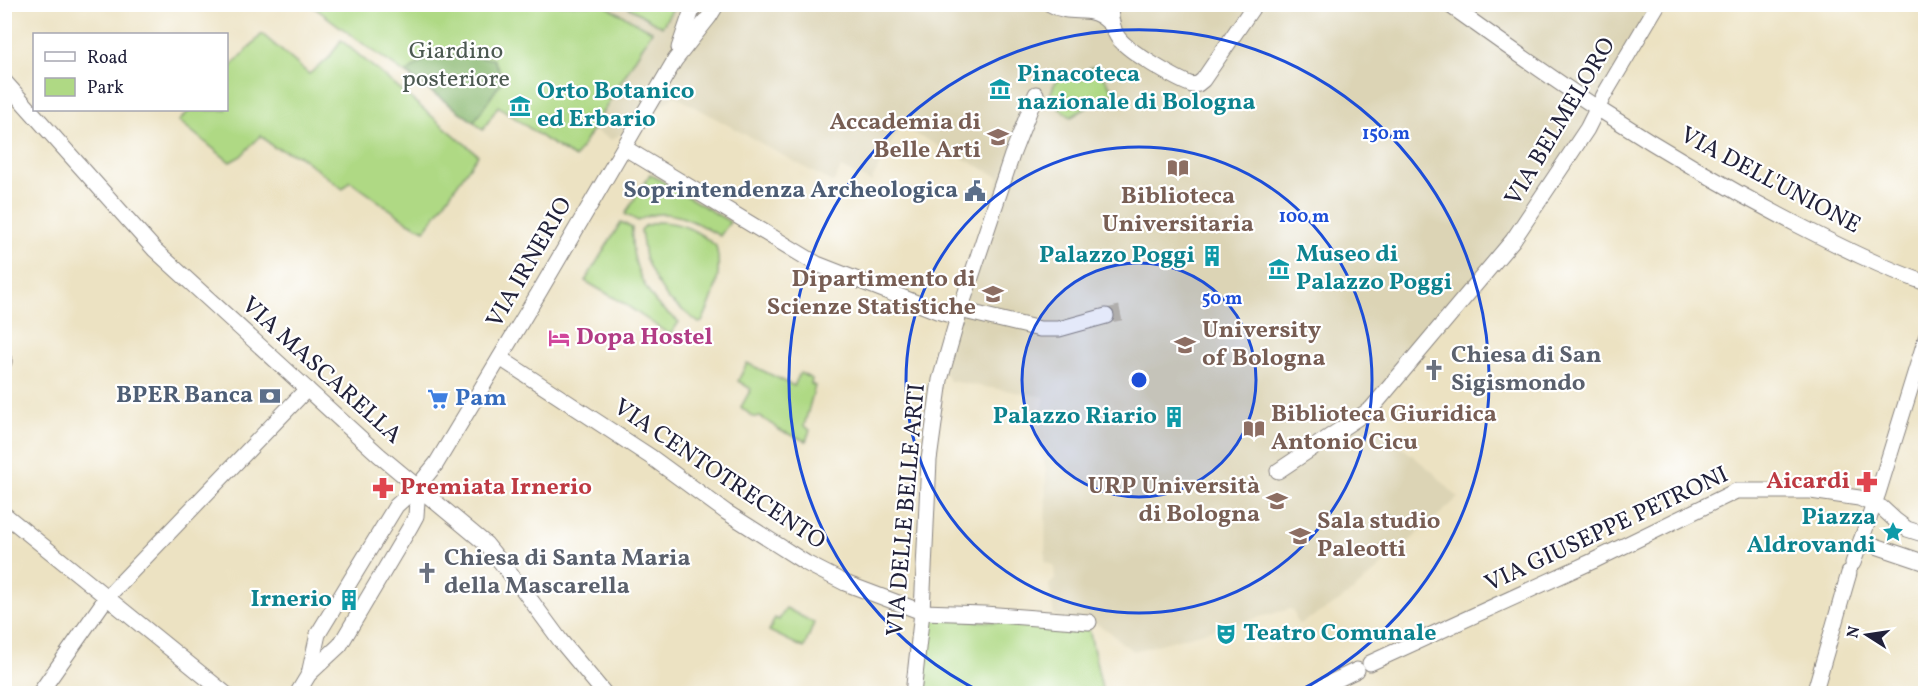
<svg xmlns="http://www.w3.org/2000/svg" width="1930" height="698" viewBox="0 0 1930 698" font-family="Vollkorn,serif">
	<style>
		.built { fill: #dcd4b5 }
		.green { fill: #afd984; stroke: #687e60; stroke-width: 1.5 }
		.forest { fill: #8bb972; stroke: #566e56; stroke-width: 1.5 }
		.lines { fill: none; stroke-linecap: round; stroke-linejoin: round }
		.minor-tunnel { stroke: #c4bca7; stroke-width: 15; stroke-dasharray: 15 8; stroke-linecap: butt }
		.minor-casing { stroke: #87827e; stroke-width: 17 }
		.minor { stroke: #fff; stroke-width: 15 }
		.ring { fill: none; stroke: #1d4ed8; stroke-width: 3 }
		.labels { text-anchor: middle; dominant-baseline: central; stroke-width: 4.5; stroke-linejoin: round; paint-order: stroke }
		.park-label { font-size: 24px; fill: #4c5951; stroke: #fff }
		.culture-label { font-size: 24px; font-weight: bold; fill: #0d838f; stroke: #fff; text-anchor: start }
		.street-label { font-size: 24px; fill: #22223b; stroke: #fff }
		.education-label { font-size: 24px; font-weight: bold; fill: #785e54; stroke: #fff; text-anchor: end }
		.service-label { font-size: 24px; font-weight: bold; fill: #4e5e75; stroke: #fff; text-anchor: end }
		.hotel-label { font-size: 24px; font-weight: bold; fill: #b23c85; stroke: #fff; text-anchor: start }
		.worship-label { font-size: 24px; font-weight: bold; fill: #5b616d; stroke: #fff; text-anchor: start }
		.shop-label { font-size: 24px; font-weight: bold; fill: #366cbe; stroke: #fff; text-anchor: start }
		.health-label { font-size: 24px; font-weight: bold; fill: #be3a42; stroke: #fff; text-anchor: end }
		.centre { fill: #1d4ed8; stroke: #fff; stroke-width: 3 }
		.ring-label { font-size: 18px; text-anchor: middle; font-weight: bold; fill: #1d4ed8; stroke: #fff; stroke-width: 4.5; stroke-linejoin: round; paint-order: stroke }
	</style>
	<rect width="100%" height="100%" fill="#fff"/>
	<filter id="ink" filterUnits="userSpaceOnUse"><feTurbulence type="fractalNoise" baseFrequency=".0167" numOctaves="2"/><feDisplacementMap in="SourceGraphic" scale="12" xChannelSelector="R" yChannelSelector="G"/><feConvolveMatrix kernelMatrix="1 2 1 2 8 2 1 2 1" color-interpolation-filters="sRGB"/></filter>
	<filter id="wash" filterUnits="userSpaceOnUse"><feTurbulence type="fractalNoise" baseFrequency=".008" numOctaves="4" result="noise"/><feDisplacementMap in="SourceGraphic" scale="24" xChannelSelector="R" yChannelSelector="G"/><feGaussianBlur stdDeviation="1.35" result="paint"/><feColorMatrix in="noise" values="0 0 0 0 0 0 0 0 0 0 0 0 0 0 0 0 0 1.4 0 .05"/><feComposite in="paint" operator="in"/></filter>
	<g filter="url(#wash)">
		<rect width="100%" height="100%" fill="#ece2c2"/>
		<!-- built -->
		<path class="built" d="M311 5H1658L1531 215 1369 410 1374 424 1435 474 1458 498 1353 591 1338 602 1300 624 1297 623 1294 611 1290 609 1134 651 1123 644 1110 632 1096 624 1089 622 1054 616 1049 585 1055 579 1054 566 1045 562 1046 469 1036 436 1045 397 950 381 941 368 999 177 900 126 871 182 841 168 833 183 675 96 612 140 593 130 575 158 546 140 498 106 483 130 474 122 362 43Z"/>
		<!-- green -->
		<g class="green">
			<path d="M311 5H604L652 31 575 158 546 140 498 106 483 130 474 122 362 43Z"/>
			<path d="M630 5V4L675 5 662 27 628 7Z"/>
			<path d="M262 34 309 74 329 58 341 40 478 155 425 230 408 222 350 181 343 189 298 155 273 147 261 135 241 156 230 162 179 121 190 110H226L227 71Z"/>
			<path d="M1096 66 1114 92 1071 117 1048 100 1059 73 1067 72 1075 79 1080 80 1088 74 1089 68Z"/>
			<path d="M650 174 730 222 720 236C696 222 665 203 638 221L625 214Z"/>
			<path d="M621 222 632 228C630 254 639 279 654 300 660 309 671 315 679 322L670 335 623 303 585 281Z"/>
			<path d="M657 222C681 222 697 230 716 246 723 273 714 297 702 322L699 323 668 299 656 281 645 258 641 230 645 226Z"/>
			<path d="M747 363 794 386 800 373 812 379 811 384 815 386 804 426 810 430 806 441 779 430 774 425 760 417H753L741 407 751 389 738 381Z"/>
			<path d="M786 608 814 623 804 648 769 631 775 618 779 620Z"/>
			<path d="M930 617 1089 629 1102 689 1092 694H922Z"/>
		</g>
		<!-- forest -->
		<path class="forest" d="M448 54 493 59 504 78 474 122 406 73 428 57Z"/>
	</g>
	<g filter="url(#ink)">
		<g class="lines">
			<!-- minor-tunnel -->
			<path class="minor-tunnel" d="M1106 316 1125 312"/>
			<defs>
				<g id="minor">
					<path d="M1050 4C1075 19 1091 0 1113 27"/>
					<path d="M1109 4C1111 15 1111 27 1117 36 1125 50 1176 79 1192 85L1198 84 1203 80 1255 4"/>
					<path d="M1448 4C1500 41 1552 79 1605 113 1667 153 1732 191 1798 225 1839 246 1881 267 1926 283"/>
					<path d="M679 48 694 4"/>
					<path d="M4 81 155 250 379 455 486 544 524 591 560 640 605 694"/>
					<path d="M625 148 817 264 937 311 957 317"/>
					<path d="M960 310 1040 329H1059L1106 316"/>
					<path d="M500 358 651 457 726 512 806 563 845 583 922 612 984 614 1089 622"/>
					<path d="M4 360V362"/>
					<path d="M1278 471 1371 409 1513 240 1587 129 1604 95 1658 4"/>
					<path d="M4 514 226 694"/>
					<path d="M1861 541 1926 563"/>
					<path d="M1853 563 1878 493 1926 338"/>
					<path d="M1370 663 1593 561 1736 491H1811L1859 498 1882 508 1895 520 1907 529 1926 535"/>
					<path d="M309 674 318 634 396 506 418 486 436 464 538 294 675 60 709 17 717 4"/>
					<path d="M39 694 107 597 307 389"/>
					<path d="M297 694 309 674 340 645 410 527 416 516 418 486"/>
					<path d="M913 694 922 612 929 460 940 380 960 310 1012 155 1036 94"/>
					<path d="M1307 694 1357 670"/>
					<path d="M1814 694 1849 573"/>
				</g>
			</defs>
			<!-- minor casing -->
			<use href="#minor" class="minor-casing"/>
			<!-- minor -->
			<use href="#minor" class="minor"/>
		</g>
	</g>
	<!-- distance rings -->
	<circle cx="1139" cy="380" r="117" fill="#1d4ed8" fill-opacity=".12"/>
	<g class="ring">
		<circle cx="1139" cy="380" r="117"/>
		<circle cx="1139" cy="380" r="233"/>
		<path d="M983 693A350 350 0 1 1 1295 693"/>
	</g>
	<!-- icons -->
	<defs>
		<symbol id="museum-bare" viewBox="-9 -9 18 18"><path d="M0-6L6-3V-2H-6V-3ZM-5-1h2V3h-2ZM-1-1h2V3h-2ZM3-1h2V3H3ZM-6 4H6V6H-6Z" fill="#0f9aa8" stroke="#fff" stroke-width="2.5" paint-order="stroke"/></symbol>
		<symbol id="university-bare" viewBox="-9 -9 18 18"><path d="M0-5L7-2L0 1L-7-2ZM-4 1L0 2.5L4 1V4Q0 6-4 4Z" fill="#8d6e63" stroke="#fff" stroke-width="2.5" paint-order="stroke"/></symbol>
		<symbol id="library-bare" viewBox="-9 -9 18 18"><path d="M-6-4Q-3-5.5-.7-3.5V5Q-3 3-6 4ZM6-4Q3-5.5 .7-3.5V5Q3 3 6 4Z" fill="#8d6e63" stroke="#fff" stroke-width="2.5" paint-order="stroke"/></symbol>
		<symbol id="civic-bare" viewBox="-9 -9 18 18"><path d="M-.6-6.5H3V-4.5H.6V-3L4-1V1h2V6H-6V1h2V-1L-.6-3ZM-1.2 2.5V6h2.4V2.5Z" fill="#5c6f8a" stroke="#fff" stroke-width="2.5" paint-order="stroke"/></symbol>
		<symbol id="building-bare" viewBox="-9 -9 18 18"><path d="M-4-6H4V6H1V3H-1V6H-4ZM-2.5-4.3h1.7v1.8h-1.7ZM.8-4.3h1.7v1.8H.8ZM-2.5-1h1.7V.8h-1.7ZM.8-1h1.7V.8H.8Z" fill="#0f9aa8" stroke="#fff" stroke-width="2.5" paint-order="stroke"/></symbol>
		<symbol id="hotel-bare" viewBox="-9 -9 18 18"><path d="M-6-4.5h1.5V1H6V5H4.5V3h-9V5H-6ZM-4 0a1.8 1.8 0 1 1 3.6 0ZM.5 0V-2.5h3Q6-2.5 6 0Z" fill="#d1479c" stroke="#fff" stroke-width="2.5" paint-order="stroke"/></symbol>
		<symbol id="church-bare" viewBox="-9 -9 18 18"><path d="M-1.2-6h2.4v3.5h3.3v2.4h-3.3V6h-2.4V-.1h-3.3v-2.4h3.3Z" fill="#6b7280" stroke="#fff" stroke-width="2.5" paint-order="stroke"/></symbol>
		<symbol id="bank-bare" viewBox="-9 -9 18 18"><path d="M-6-4H6V4H-6ZM0-2.3a2.3 2.3 0 1 0 0 4.6a2.3 2.3 0 1 0 0-4.6Z" fill="#5c6f8a" stroke="#fff" stroke-width="2.5" paint-order="stroke"/></symbol>
		<symbol id="supermarket-bare" viewBox="-9 -9 18 18"><path d="M-6-5.5h2.5l.6 2H6L4.5 2H-2.5L-4.4-4H-6ZM-1.5 3.2a1.3 1.3 0 1 0 .1 0ZM3 3.2a1.3 1.3 0 1 0 .1 0Z" fill="#3f7fe0" stroke="#fff" stroke-width="2.5" paint-order="stroke"/></symbol>
		<symbol id="pharmacy-bare" viewBox="-9 -9 18 18"><path d="M-2-6h4v4h4v4h-4v4h-4v-4h-4v-4h4Z" fill="#e0444e" stroke="#fff" stroke-width="2.5" paint-order="stroke"/></symbol>
		<symbol id="sight-bare" viewBox="-9 -9 18 18"><path d="M0-6L1.8-2.2L6-1.7L2.9 1.2L3.7 5.4L0 3.3L-3.7 5.4L-2.9 1.2L-6-1.7L-1.8-2.2Z" fill="#0f9aa8" stroke="#fff" stroke-width="2.5" paint-order="stroke"/></symbol>
		<symbol id="theatre-bare" viewBox="-9 -9 18 18"><path d="M-5-5.5Q0-4 5-5.5V0Q5 5 0 6Q-5 5-5 0ZM-3.3-2.5H-1v1.5H-3.3ZM1-2.5H3.3v1.5H1ZM-2.8 1Q0 5.5 2.8 1Z" fill="#0f9aa8" stroke="#fff" stroke-width="2.5" paint-order="stroke"/></symbol>
	</defs>
	<g fill-rule="evenodd">
		<use href="#museum-bare" x="985" y="74" width="30" height="30"/>
		<use href="#museum-bare" x="505" y="91" width="30" height="30"/>
		<use href="#university-bare" x="983" y="122" width="30" height="30"/>
		<use href="#library-bare" x="1163" y="153" width="30" height="30"/>
		<use href="#civic-bare" x="960" y="176" width="30" height="30"/>
		<use href="#building-bare" x="1197" y="241" width="30" height="30"/>
		<use href="#museum-bare" x="1264" y="254" width="30" height="30"/>
		<use href="#university-bare" x="978" y="279" width="30" height="30"/>
		<use href="#hotel-bare" x="544" y="323" width="30" height="30"/>
		<use href="#university-bare" x="1170" y="330" width="30" height="30"/>
		<use href="#church-bare" x="1419" y="355" width="30" height="30"/>
		<use href="#bank-bare" x="255" y="381" width="30" height="30"/>
		<use href="#supermarket-bare" x="423" y="384" width="30" height="30"/>
		<use href="#building-bare" x="1159" y="402" width="30" height="30"/>
		<use href="#library-bare" x="1239" y="414" width="30" height="30"/>
		<use href="#pharmacy-bare" x="1852" y="467" width="30" height="30"/>
		<use href="#pharmacy-bare" x="368" y="473" width="30" height="30"/>
		<use href="#university-bare" x="1262" y="486" width="30" height="30"/>
		<use href="#sight-bare" x="1878" y="517" width="30" height="30"/>
		<use href="#university-bare" x="1285" y="521" width="30" height="30"/>
		<use href="#church-bare" x="412" y="558" width="30" height="30"/>
		<use href="#building-bare" x="334" y="585" width="30" height="30"/>
		<use href="#theatre-bare" x="1211" y="619" width="30" height="30"/>
	</g>
	<g class="labels">
		<!-- park labels -->
		<g class="park-label">
			<text x="456" y="52">Giardino<tspan x="456" dy="28">posteriore</tspan></text>
		</g>
		<!-- culture labels -->
		<g class="culture-label">
			<text x="1017" y="75">Pinacoteca<tspan x="1017" dy="28">nazionale di Bologna</tspan></text>
			<text x="537" y="92">Orto Botanico<tspan x="537" dy="28">ed Erbario</tspan></text>
			<text x="1296" y="255">Museo di<tspan x="1296" dy="28">Palazzo Poggi</tspan></text>
			<text x="1195" y="256" text-anchor="end">Palazzo Poggi</text>
			<text x="1157" y="417" text-anchor="end">Palazzo Riario</text>
			<text x="1876" y="518" text-anchor="end">Piazza<tspan x="1876" dy="28">Aldrovandi</tspan></text>
			<text x="332" y="600" text-anchor="end">Irnerio</text>
			<text x="1243" y="634">Teatro Comunale</text>
		</g>
		<!-- street labels -->
		<g class="street-label">
			<text transform="translate(1561 122) rotate(-59)">VIA BELMELORO</text>
			<text transform="translate(1770 181) rotate(28)">VIA DELL'UNIONE</text>
			<text transform="translate(530 263) rotate(-60)">VIA IRNERIO</text>
			<text transform="translate(321 371) rotate(42)">VIA MASCARELLA</text>
			<text transform="translate(719 475) rotate(34)">VIA CENTOTRECENTO</text>
			<text transform="translate(907 510) rotate(-85)">VIA DELLE BELLE ARTI</text>
			<text transform="translate(1607 530) rotate(-25)">VIA GIUSEPPE PETRONI</text>
		</g>
		<!-- education labels -->
		<g class="education-label">
			<text x="981" y="123">Accademia di<tspan x="981" dy="28">Belle Arti</tspan></text>
			<text x="1178" y="197" text-anchor="middle">Biblioteca<tspan x="1178" dy="28">Universitaria</tspan></text>
			<text x="976" y="280">Dipartimento di<tspan x="976" dy="28">Scienze Statistiche</tspan></text>
			<text x="1202" y="331" text-anchor="start">University<tspan x="1202" dy="28">of Bologna</tspan></text>
			<text x="1271" y="415" text-anchor="start">Biblioteca Giuridica<tspan x="1271" dy="28">Antonio Cicu</tspan></text>
			<text x="1260" y="487">URP Università<tspan x="1260" dy="28">di Bologna</tspan></text>
			<text x="1317" y="522" text-anchor="start">Sala studio<tspan x="1317" dy="28">Paleotti</tspan></text>
		</g>
		<!-- service labels -->
		<g class="service-label">
			<text x="958" y="191">Soprintendenza Archeologica</text>
			<text x="253" y="396">BPER Banca</text>
		</g>
		<!-- hotel labels -->
		<g class="hotel-label">
			<text x="576" y="338">Dopa Hostel</text>
		</g>
		<!-- worship labels -->
		<g class="worship-label">
			<text x="1451" y="356">Chiesa di San<tspan x="1451" dy="28">Sigismondo</tspan></text>
			<text x="444" y="559">Chiesa di Santa Maria<tspan x="444" dy="28">della Mascarella</tspan></text>
		</g>
		<!-- shop labels -->
		<g class="shop-label">
			<text x="455" y="399">Pam</text>
		</g>
		<!-- health labels -->
		<g class="health-label">
			<text x="1850" y="482">Aicardi</text>
			<text x="400" y="488" text-anchor="start">Premiata Irnerio</text>
		</g>
	</g>
	<circle cx="1139" cy="380" r="9" class="centre"/>
	<g class="ring-label">
		<text x="1386" y="139">150 m</text>
		<text x="1304" y="222">100 m</text>
		<text x="1222" y="304">50 m</text>
	</g>
	<!-- margin -->
	<rect width="1930" height="698" fill="none" stroke="#fff" stroke-width="24"/>
	<!-- legend -->
	<rect x="33" y="33" width="195" height="78" fill="#ffffff" stroke="#a7a7b1" stroke-width="1.5"/>
	<rect x="45" y="52" width="30" height="9" fill="#ffffff" stroke="#a7a7b1" stroke-width="1.5"/>
	<text x="87" y="63" font-size="18" fill="#22223b">Road</text>
	<rect x="45" y="78" width="30" height="18" fill="#afd984" stroke="#a7a7b1" stroke-width="1.5"/>
	<text x="87" y="93" font-size="18" fill="#22223b">Park</text>
	<!-- north arrow -->
	<g transform="translate(1867 635) rotate(282)" stroke="#ffffff" stroke-width="4.5" paint-order="stroke">
	<path d="M0-4.5L10 22L0 15L-10 22Z" fill="#22223b"/>
	<text y="-9" font-size="16" font-weight="bold" text-anchor="middle" fill="#22223b">N</text>
	</g>
</svg>
